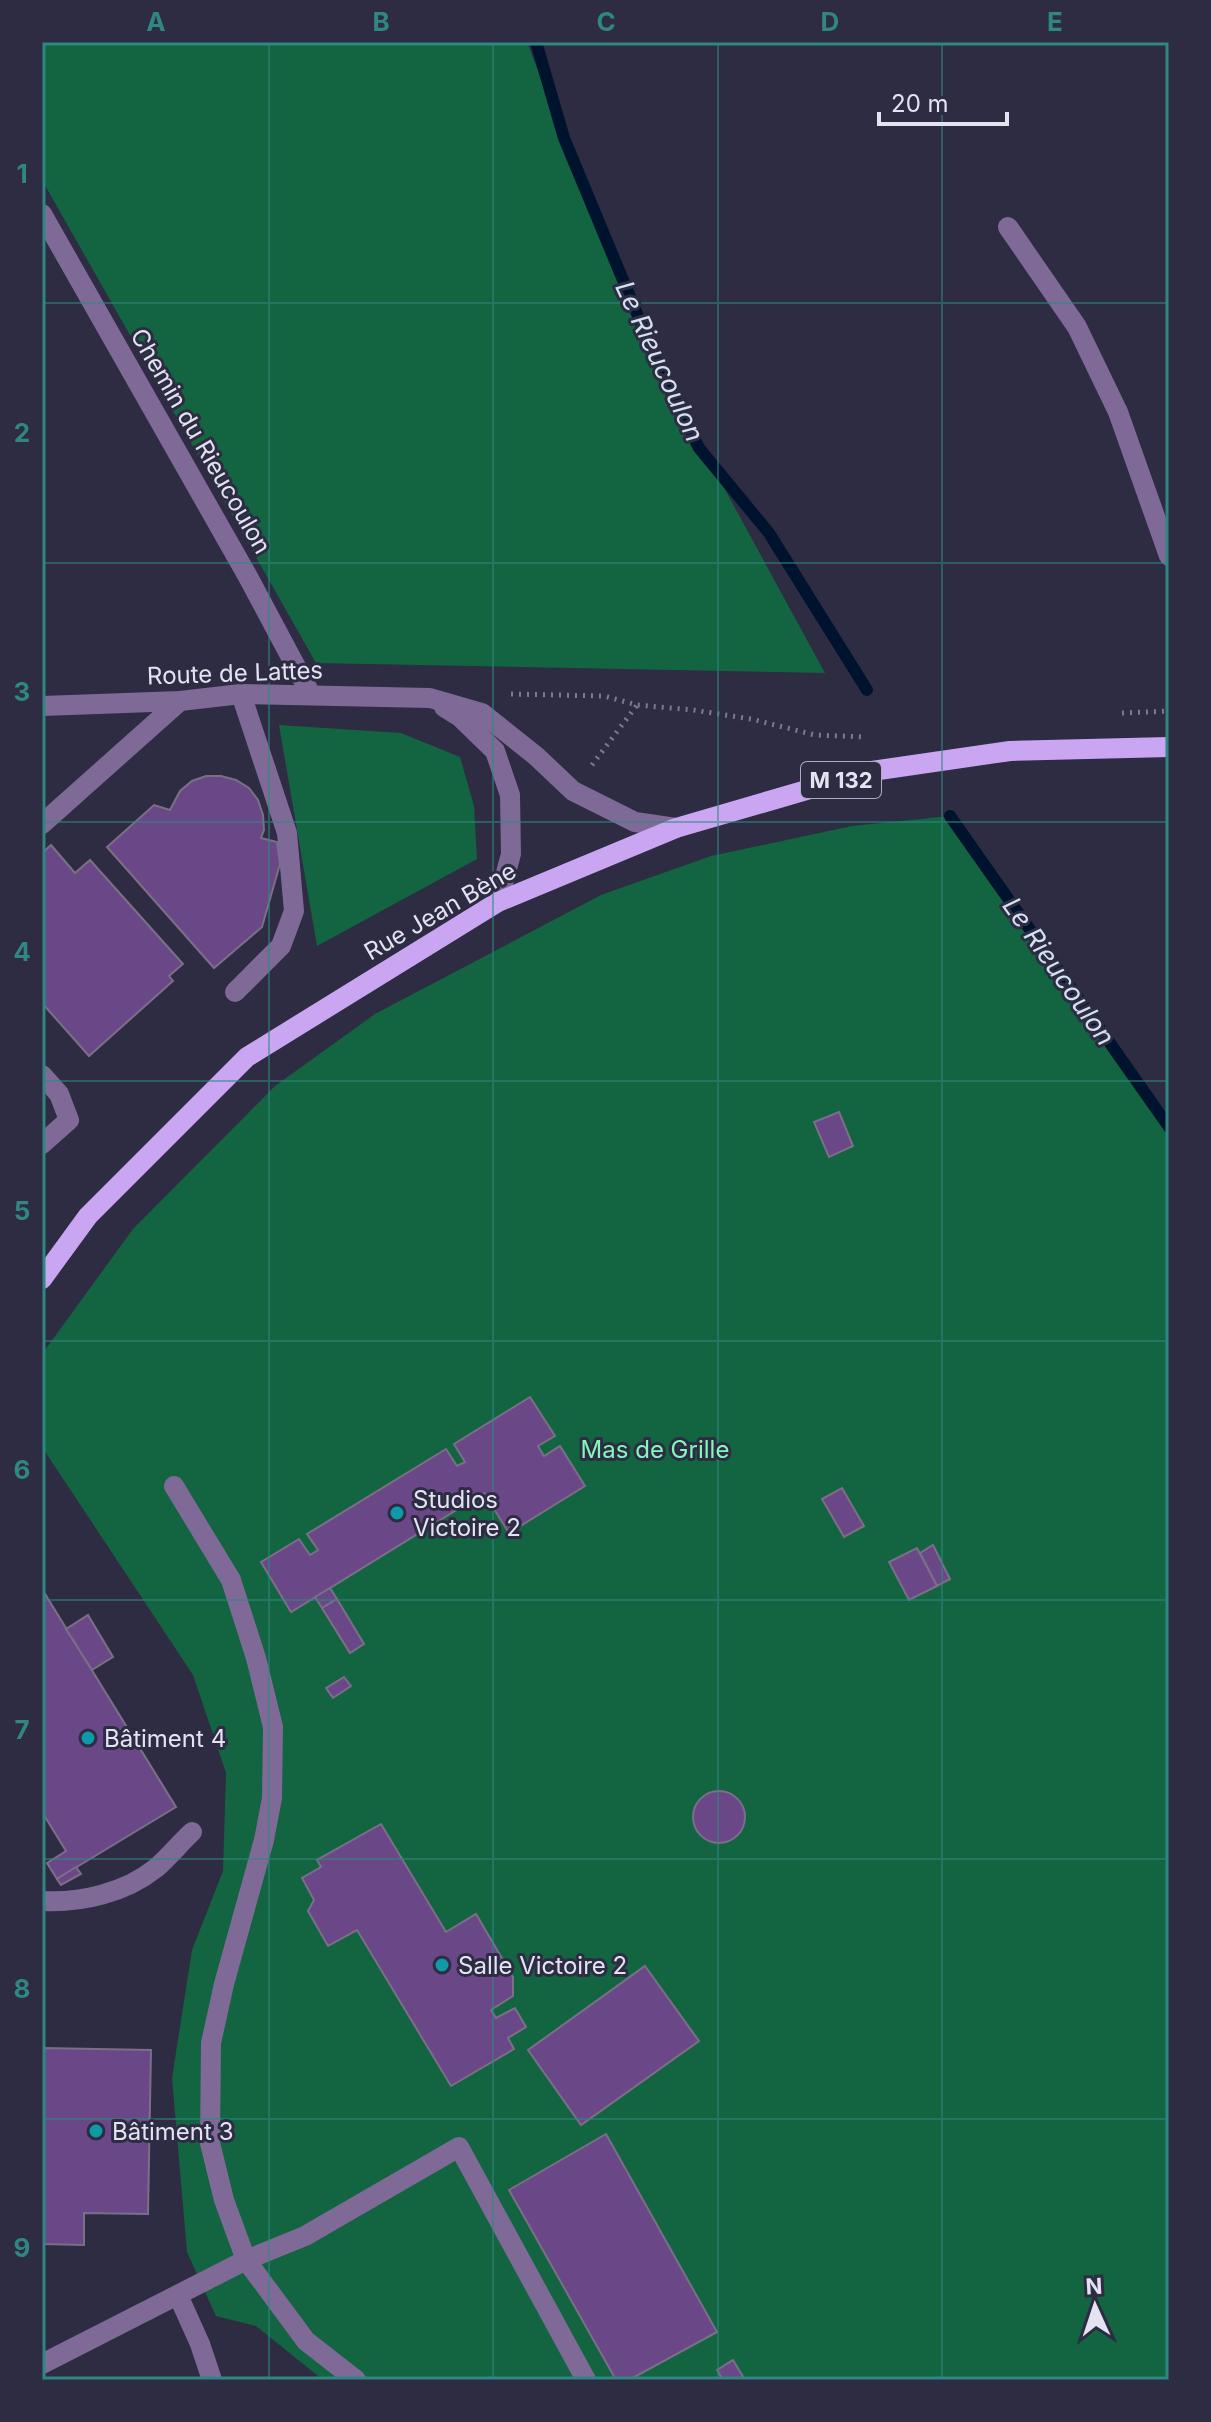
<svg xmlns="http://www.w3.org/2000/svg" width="1211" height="2422" viewBox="0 0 1211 2422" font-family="Inter,sans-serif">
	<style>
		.green { fill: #136441 }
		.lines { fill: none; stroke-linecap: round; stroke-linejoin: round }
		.stream { stroke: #00132e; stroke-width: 12 }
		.building { fill: #6a4888; stroke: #7b6f87; stroke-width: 2 }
		.path { stroke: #7c7b8f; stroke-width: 5; stroke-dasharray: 2 6; stroke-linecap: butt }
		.minor { stroke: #7f6997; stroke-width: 20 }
		.major { stroke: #caa6f2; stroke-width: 20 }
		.grid { fill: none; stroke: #2f8682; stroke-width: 2; stroke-opacity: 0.55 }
		.culture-dot { fill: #0f9aa8; stroke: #2d2c43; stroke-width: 3 }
		.labels { text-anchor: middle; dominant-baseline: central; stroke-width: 6; stroke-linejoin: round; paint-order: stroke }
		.shield { fill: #2d2c43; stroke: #acacbe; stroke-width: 2 }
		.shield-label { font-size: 22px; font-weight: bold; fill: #e3e3f2 }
		.street-label { font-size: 24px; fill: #e3e3f2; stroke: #2d2c43 }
		.park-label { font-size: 24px; fill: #82f7bb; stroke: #2d2c43 }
		.poi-label { font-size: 24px; fill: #e3e3f2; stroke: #2d2c43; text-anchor: start }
		.water-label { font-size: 26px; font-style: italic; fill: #d3e1f2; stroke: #2d2c43 }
		.neatline { fill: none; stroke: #2f8682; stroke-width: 3 }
		.grid-label { font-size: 26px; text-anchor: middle; font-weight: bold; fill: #2f8682 }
	</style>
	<rect width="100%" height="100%" fill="#2d2c43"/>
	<!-- green -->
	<g class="green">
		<path d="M42 42H527L564 139 662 374 825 673 316 663 42 180Z"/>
		<path d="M279 725 401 733 460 757 474 806 477 859 317 946Z"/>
		<path d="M950 816 1169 1116V2380H323L256 2326 216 2316 187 2252 172 2078 192 1950 223 1871 226 1773 193 1675 42 1447V1354L133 1229 275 1086 375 1014 601 895 711 856 852 826Z"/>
	</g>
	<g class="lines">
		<!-- stream -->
		<g class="stream">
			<path d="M536 42 564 138 662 374 699 448 769 533 867 690"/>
			<path d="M950 816 1169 1127"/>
		</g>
	</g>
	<!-- building -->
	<g class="building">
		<path d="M206 776H221L236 780 249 788 258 800 263 815 264 830 261 838 277 842 280 864 262 927 214 968 107 847 154 805 170 810 180 791 192 781Z"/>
		<path d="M51 845 75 873 90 860 183 964 169 976 173 981 89 1056 42 1003V853Z"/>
		<path d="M839 1112 853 1146 829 1157 814 1122Z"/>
		<path d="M530 1397 555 1436 538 1446 544 1456 560 1446 585 1486 509 1533 484 1493 291 1612 261 1562 299 1539 310 1555 318 1550 307 1534 446 1449 457 1466 465 1462 454 1444Z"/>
		<path d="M842 1488 864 1526 844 1537 822 1499Z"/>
		<path d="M933 1545 950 1579 937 1586 920 1553Z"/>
		<path d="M917 1548 937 1586 909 1600 889 1562Z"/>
		<path d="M330 1588 337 1599 322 1608 315 1597Z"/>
		<path d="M42 1589 176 1807 57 1879 47 1863 66 1851 42 1812Z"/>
		<path d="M337 1599 364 1644 350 1653 322 1608Z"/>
		<path d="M88 1615 113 1657 92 1670 66 1629Z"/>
		<path d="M344 1677 351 1686 333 1698 326 1688Z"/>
		<circle cx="719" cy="1817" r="26"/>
		<path d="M381 1824 446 1932 476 1914 513 1977V1996L491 2010 496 2018 515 2008 526 2027 508 2038 514 2049 451 2086 357 1930 328 1946 308 1911 314 1900 302 1878 321 1867 317 1860Z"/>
		<path d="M76 1867 81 1874 61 1885 57 1879Z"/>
		<path d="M645 1966 699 2041 581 2125 528 2050Z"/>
		<path d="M42 2048 151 2050 148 2214 84 2213V2245L42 2244Z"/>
		<path d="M606 2134 717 2332 629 2380H616L509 2190Z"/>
		<path d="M733 2360 745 2380H723L717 2370Z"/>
	</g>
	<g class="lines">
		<!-- path -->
		<g class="path">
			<path d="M511 694 604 696 637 705 693 710 751 719 815 735 865 737"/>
			<path d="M1122 713 1169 711"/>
			<path d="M592 765 637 705"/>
		</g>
		<!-- minor -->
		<g class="minor">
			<path d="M42 214 247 575 311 695"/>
			<path d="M1008 227 1077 327 1118 412 1169 556"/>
			<path d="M42 706 180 701 241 694 430 698 482 713 536 756 573 791 635 822 676 828"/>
			<path d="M444 707 460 717 495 751 510 795 511 854 498 902"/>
			<path d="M42 824 180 701"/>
			<path d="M235 992 281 946 294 911 287 833 241 694"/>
			<path d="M42 1075 59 1094 69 1120 42 1144"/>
			<path d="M174 1486 231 1580 256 1658 273 1727 272 1798 264 1840 224 1984 211 2043 210 2143 224 2200 246 2260 306 2341 356 2380"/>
			<path d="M42 1901C81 1903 125 1893 156 1868 169 1857 180 1843 192 1832"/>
			<path d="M178 2295 200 2344 212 2380"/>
			<path d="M42 2364 246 2260 305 2236 459 2147 586 2380"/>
		</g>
		<!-- major -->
		<path class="major" d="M42 1279 88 1216 247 1057 498 902 676 828 872 771 1010 751 1169 747"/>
	</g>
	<!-- grid -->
	<path class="grid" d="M269 42V2380M493 42V2380M718 42V2380M942 42V2380M42 303H1169M42 563H1169M42 822H1169M42 1081H1169M42 1341H1169M42 1600H1169M42 1859H1169M42 2119H1169"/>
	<!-- markers -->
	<g class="culture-dot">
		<circle cx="397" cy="1513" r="8"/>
		<circle cx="88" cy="1738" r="8"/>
		<circle cx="442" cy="1965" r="8"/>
		<circle cx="96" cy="2131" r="8"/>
	</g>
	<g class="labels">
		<!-- shield labels -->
		<rect class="shield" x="801" y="762" width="80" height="36" rx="6"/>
		<g class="shield-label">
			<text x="841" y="780">M 132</text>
		</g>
		<!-- street labels -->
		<g class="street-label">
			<text transform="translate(201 441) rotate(60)">Chemin du Rieucoulon</text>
			<text transform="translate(235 673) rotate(-2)">Route de Lattes</text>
			<text transform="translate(440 911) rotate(-30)">Rue Jean Bène</text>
		</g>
		<!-- park labels -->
		<g class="park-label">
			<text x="655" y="1449">Mas de Grille</text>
		</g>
		<!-- poi labels -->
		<g class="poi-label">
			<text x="413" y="1499">Studios<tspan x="413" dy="28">Victoire 2</tspan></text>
			<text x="104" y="1738">Bâtiment 4</text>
			<text x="458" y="1965">Salle Victoire 2</text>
			<text x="112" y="2131">Bâtiment 3</text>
		</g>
		<!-- water labels -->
		<g class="water-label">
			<text transform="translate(660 361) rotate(65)">Le Rieucoulon</text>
			<text transform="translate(1059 971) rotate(55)">Le Rieucoulon</text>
		</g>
	</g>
	<!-- border -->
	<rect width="1211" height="2422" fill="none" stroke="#2d2c43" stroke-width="88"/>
	<!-- north arrow -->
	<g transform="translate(1095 2306) rotate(357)" stroke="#2d2c43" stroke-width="6" paint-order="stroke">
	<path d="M0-6L14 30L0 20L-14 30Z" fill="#e3e3f2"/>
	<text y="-12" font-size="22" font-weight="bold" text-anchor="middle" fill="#e3e3f2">N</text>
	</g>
	<!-- scale -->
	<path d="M879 112v12h128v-12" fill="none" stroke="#e3e3f2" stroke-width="4"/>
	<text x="891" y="112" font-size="24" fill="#e3e3f2" stroke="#2d2c43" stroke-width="6" paint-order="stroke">20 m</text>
	<rect x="44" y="44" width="1123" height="2334" class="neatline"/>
	<g class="grid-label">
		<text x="156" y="31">A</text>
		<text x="381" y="31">B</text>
		<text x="606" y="31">C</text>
		<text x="830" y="31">D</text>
		<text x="1055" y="31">E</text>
		<text x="22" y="183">1</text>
		<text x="22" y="442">2</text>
		<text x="22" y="701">3</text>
		<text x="22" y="961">4</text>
		<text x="22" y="1220">5</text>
		<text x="22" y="1479">6</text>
		<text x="22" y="1739">7</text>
		<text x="22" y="1998">8</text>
		<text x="22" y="2257">9</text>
	</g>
</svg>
